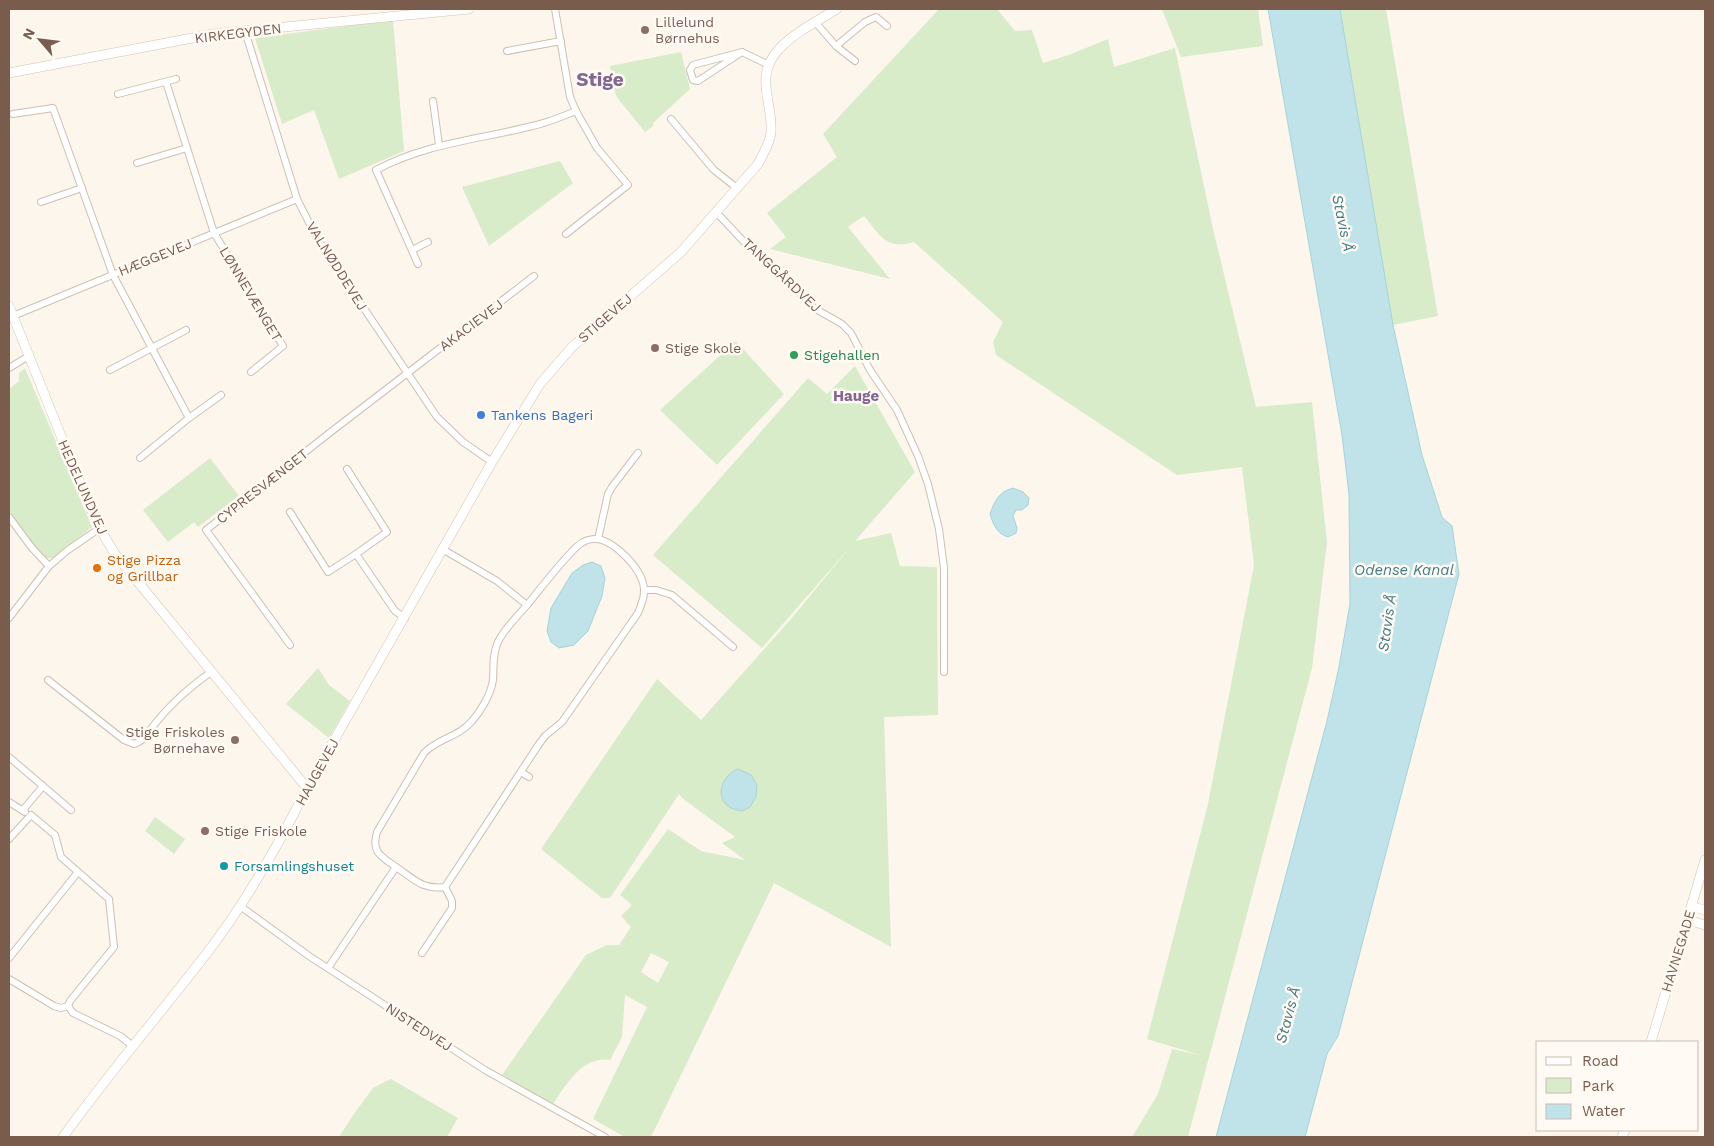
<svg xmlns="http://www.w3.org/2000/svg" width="1714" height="1146" viewBox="0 0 1714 1146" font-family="'Work Sans',sans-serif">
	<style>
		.green { fill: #d8ecc9; fill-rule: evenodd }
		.water { fill: #bfe3e8; stroke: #a5d3da }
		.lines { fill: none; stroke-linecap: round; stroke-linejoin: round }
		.street-casing { stroke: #d1beb0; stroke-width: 8 }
		.secondary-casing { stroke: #d6c0b0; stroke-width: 10 }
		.street { stroke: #fff; stroke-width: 6 }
		.secondary { stroke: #fff; stroke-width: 9 }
		.education-dot { fill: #8d6e63; stroke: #fffaf3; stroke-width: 2 }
		.leisure-dot { fill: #2e9e5b; stroke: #fffaf3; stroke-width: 2 }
		.shop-dot { fill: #3f7fe0; stroke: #fffaf3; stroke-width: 2 }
		.food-dot { fill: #e8710a; stroke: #fffaf3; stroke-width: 2 }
		.culture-dot { fill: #0f9aa8; stroke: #fffaf3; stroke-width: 2 }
		.labels { text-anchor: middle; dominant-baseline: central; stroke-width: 5; stroke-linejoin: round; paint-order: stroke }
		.education-label { font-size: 14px; fill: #785e54; stroke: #fffaf3; text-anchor: start }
		.street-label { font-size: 14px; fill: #7a5c4d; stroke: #fffaf3 }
		.leisure-label { font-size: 14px; fill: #27864d; stroke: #fffaf3; text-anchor: start }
		.shop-label { font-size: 14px; fill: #366cbe; stroke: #fffaf3; text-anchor: start }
		.food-label { font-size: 14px; fill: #c56008; stroke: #fffaf3; text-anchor: start }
		.culture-label { font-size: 14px; fill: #0d838f; stroke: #fffaf3; text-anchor: start }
		.water-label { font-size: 15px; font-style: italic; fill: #437c86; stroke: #fffaf3 }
		.neighbourhood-label { font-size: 15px; font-weight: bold; fill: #846695; stroke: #fffaf3 }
		.district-label { font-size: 19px; font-weight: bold; fill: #846695; stroke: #fffaf3 }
	</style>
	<rect width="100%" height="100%" fill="#fdf6ec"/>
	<!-- green -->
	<g class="green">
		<path d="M939 9H997L1015 31 1032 30 1043 63 1069 55 1108 39 1114 67 1175 48 1213 229 1256 407 1312 402 1327 542 1312 668 1188 1137H1132L1158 1094 1172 1049 1200 1055 1147 1039 1208 804 1254 565 1242 467 1177 475 996 355 993 342 1003 322 914 242C885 250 881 236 864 216L848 227 890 279 770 249 786 237 767 213 837 157 823 134Z"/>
		<path d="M1162 9H1258L1263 46 1181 57Z"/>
		<path d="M1340 9H1386L1438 316 1393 325Z"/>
		<path d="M393 20 404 151 339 179 314 110 282 124 255 38Z"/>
		<path d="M681 52 690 89 653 123V126L645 132 616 96 610 66Z"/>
		<path d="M560 161 573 183 489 246 462 187Z"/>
		<path d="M736 341 784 394 717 465 660 410Z"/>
		<path d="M855 366 915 472 855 541 891 533 900 566 937 567 938 715 884 717 891 947 774 883 651 1137H625L593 1119 647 1007 625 995 622 1037 610 1060C582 1056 567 1084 553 1104L502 1075 586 955 607 945H619L631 927 621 916 632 905 620 895 668 829 701 851 745 860 722 843 735 837 682 798 679 794 610 898H602L541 849 657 679 701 720 791 619 851 546 762 648 653 555 808 378 827 394ZM651 953 669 962 658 983 641 972Z"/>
		<path d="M25 368 92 527 53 558H46L34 546 9 511V389L19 381V373Z"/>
		<path d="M210 458 239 496 198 527 194 522 168 542 143 510Z"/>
		<path d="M318 668 329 685 350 701 329 738 286 704Z"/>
		<path d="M155 817 185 839 174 854 145 831Z"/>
		<path d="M391 1079 458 1118 447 1137H339L354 1114 373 1088Z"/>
	</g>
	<!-- water -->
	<g class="water">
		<path d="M1268 9H1340L1393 325 1422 455 1442 517 1452 526 1459 574 1338 1036 1327 1054 1305 1137H1216L1327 721 1339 667 1350 604 1349 494 1342 435Z"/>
		<path d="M1013 488 1023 492 1029 498 1028 505 1022 510H1016L1013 516 1017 528 1016 533 1008 537C997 534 993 524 990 514 995 500 999 492 1013 488Z"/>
		<path d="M592 562 601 566 605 578 602 596 588 631 574 645 559 648 551 642 547 631 551 608 572 573 583 565Z"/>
		<path d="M738 769 751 775 757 785 756 797 750 807 742 811C737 810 731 809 727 805 714 794 725 773 738 769Z"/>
	</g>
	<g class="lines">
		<defs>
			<g id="street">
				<path d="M555 9 570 97 576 111 597 148 628 185 566 234"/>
				<path d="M816 23 836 46"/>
				<path d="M245 31 297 199 318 240 437 417 463 442 492 462"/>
				<path d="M507 51 561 41"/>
				<path d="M742 52 698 81 693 80 690 70 693 65 742 52 769 65"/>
				<path d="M855 61 836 46 865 22 876 17 887 26"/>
				<path d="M166 82 214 233 283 346 251 372"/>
				<path d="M118 94 176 79"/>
				<path d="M433 101 439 145"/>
				<path d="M13 114 53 108 113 275 189 418 221 395"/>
				<path d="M671 119 714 170 737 188"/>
				<path d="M137 163 187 148"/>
				<path d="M41 202 82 188"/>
				<path d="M716 212 748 246 761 254 814 308 842 324 851 333 870 370 897 410 918 456 928 484 939 529 944 568V672"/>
				<path d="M412 250 428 242"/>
				<path d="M418 264 376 170C427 143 477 140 532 126 547 123 561 117 576 111"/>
				<path d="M13 316 297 199"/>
				<path d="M9 368 29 356"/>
				<path d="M110 370 186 330"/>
				<path d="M140 458 189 418"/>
				<path d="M347 469 387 532 356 554 395 611 405 618"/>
				<path d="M290 512 328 572 356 554"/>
				<path d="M9 517 32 548 49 566"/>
				<path d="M598 539 608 494 612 487 638 453"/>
				<path d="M644 590H656L672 595 733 647"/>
				<path d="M9 618 49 566 68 550 100 528"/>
				<path d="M290 645 206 530 332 431 534 276"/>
				<path d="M48 680 124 740 134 744C142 742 146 736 151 729 168 706 187 689 211 672"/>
				<path d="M9 757 71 810"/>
				<path d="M521 772 529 777"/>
				<path d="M9 802 25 812"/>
				<path d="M23 810 43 786"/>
				<path d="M9 839 31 815 55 835 61 857 109 899 114 947 70 1001 68 1006"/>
				<path d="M396 867C414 879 422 890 445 887L539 744 545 736 562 722 638 613C642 603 646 594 643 583 639 567 617 545 602 540 596 538 588 539 583 542 571 548 538 592 527 605"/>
				<path d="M240 906 309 956 485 1070 605 1137"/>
				<path d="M422 953 452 908V901L445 887"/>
				<path d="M9 958 78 872"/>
				<path d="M328 968 396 867C381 856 371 853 377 832L424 753C438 738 459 737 472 721 481 711 491 694 493 680 494 667 492 655 498 642 504 629 517 617 527 605L497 581 444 550"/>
				<path d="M9 979 54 1006 61 1008 68 1006"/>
				<path d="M68 1006 73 1013 120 1036 133 1046"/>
			</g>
			<g id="secondary">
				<path d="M9 73 213 34 469 9"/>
				<path d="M9 306 87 501 106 539 115 554 307 788"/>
				<path d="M1692 907 1705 910"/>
				<path d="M1688 920 1705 925"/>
				<path d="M1651 1042 1705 860"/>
				<path d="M63 1137C110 1071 164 1010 213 945 249 897 280 842 307 788L492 462 540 384 572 347 681 252 758 164C763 154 770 144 771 132 773 101 753 76 780 48 794 33 819 20 837 9"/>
				<path d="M1622 1137 1625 1130"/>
			</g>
		</defs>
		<!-- street casing -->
		<use href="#street" class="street-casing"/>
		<!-- secondary casing -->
		<use href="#secondary" class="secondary-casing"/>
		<!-- street -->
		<use href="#street" class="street"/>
		<!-- secondary -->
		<use href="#secondary" class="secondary"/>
	</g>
	<!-- markers -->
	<g class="education-dot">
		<circle cx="645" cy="30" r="5"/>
		<circle cx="655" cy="348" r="5"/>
		<circle cx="235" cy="740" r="5"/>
		<circle cx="205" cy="831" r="5"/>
	</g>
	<circle class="leisure-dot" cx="794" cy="355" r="5"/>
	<circle class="shop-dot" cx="481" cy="415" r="5"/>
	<circle class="food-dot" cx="97" cy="568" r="5"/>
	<circle class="culture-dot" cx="224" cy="866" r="5"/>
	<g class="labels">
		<!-- education labels -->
		<g class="education-label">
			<text x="655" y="22">Lillelund<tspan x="655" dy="16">Børnehus</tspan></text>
			<text x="665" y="348">Stige Skole</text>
			<text x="225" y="732" text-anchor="end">Stige Friskoles<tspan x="225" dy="16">Børnehave</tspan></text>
			<text x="215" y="831">Stige Friskole</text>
		</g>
		<!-- street labels -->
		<g class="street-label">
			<text transform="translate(238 33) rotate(-7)">KIRKEGYDEN</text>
			<text transform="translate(155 257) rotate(-22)">HÆGGEVEJ</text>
			<text transform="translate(337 266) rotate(58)">VALNØDDEVEJ</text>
			<text transform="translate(782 275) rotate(43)">TANGGÅRDVEJ</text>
			<text transform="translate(251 294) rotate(59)">LØNNEVÆNGET</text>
			<text transform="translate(605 318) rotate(-41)">STIGEVEJ</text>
			<text transform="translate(471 325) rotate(-37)">AKACIEVEJ</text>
			<text transform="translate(262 486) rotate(-38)">CYPRESVÆNGET</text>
			<text transform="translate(83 487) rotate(66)">HEDELUNDVEJ</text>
			<text transform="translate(317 772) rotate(-61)">HAUGEVEJ</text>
			<text transform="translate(1678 951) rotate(-73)">HAVNEGADE</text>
			<text transform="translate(419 1027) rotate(33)">NISTEDVEJ</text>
		</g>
		<!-- leisure labels -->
		<g class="leisure-label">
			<text x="804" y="355">Stigehallen</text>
		</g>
		<!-- shop labels -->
		<g class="shop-label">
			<text x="491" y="415">Tankens Bageri</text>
		</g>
		<!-- food labels -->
		<g class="food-label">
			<text x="107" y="560">Stige Pizza<tspan x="107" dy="16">og Grillbar</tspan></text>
		</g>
		<!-- culture labels -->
		<g class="culture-label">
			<text x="234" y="866">Forsamlingshuset</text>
		</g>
		<!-- water labels -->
		<g class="water-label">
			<text transform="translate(1343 223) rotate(78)">Stavis Å</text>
			<text x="1404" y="570">Odense Kanal</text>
			<text transform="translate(1387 623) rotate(-82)">Stavis Å</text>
			<text transform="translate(1288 1015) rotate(-75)">Stavis Å</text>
		</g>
		<!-- neighbourhood labels -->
		<g class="neighbourhood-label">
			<text x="856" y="396">Hauge</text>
		</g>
		<!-- district labels -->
		<g class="district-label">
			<text x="600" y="79">Stige</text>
		</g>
	</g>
	<!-- border -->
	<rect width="1714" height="1146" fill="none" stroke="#7a5c4d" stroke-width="20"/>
	<!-- legend -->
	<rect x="1536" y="1041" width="162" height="90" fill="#fffaf3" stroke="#cabbb1"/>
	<rect x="1546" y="1057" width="25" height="8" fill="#ffffff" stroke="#cabbb1"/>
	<text x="1582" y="1066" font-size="15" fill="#7a5c4d">Road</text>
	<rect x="1546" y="1078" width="25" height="15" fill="#d8ecc9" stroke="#cabbb1"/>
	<text x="1582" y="1091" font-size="15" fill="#7a5c4d">Park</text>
	<rect x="1546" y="1104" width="25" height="15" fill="#bfe3e8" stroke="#cabbb1"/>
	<text x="1582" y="1116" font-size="15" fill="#7a5c4d">Water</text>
	<!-- north arrow -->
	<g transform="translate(40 40) rotate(298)" stroke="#fffaf3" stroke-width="4" paint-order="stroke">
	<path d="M0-4L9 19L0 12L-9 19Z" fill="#7a5c4d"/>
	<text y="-8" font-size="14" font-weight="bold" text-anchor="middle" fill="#7a5c4d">N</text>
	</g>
</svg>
